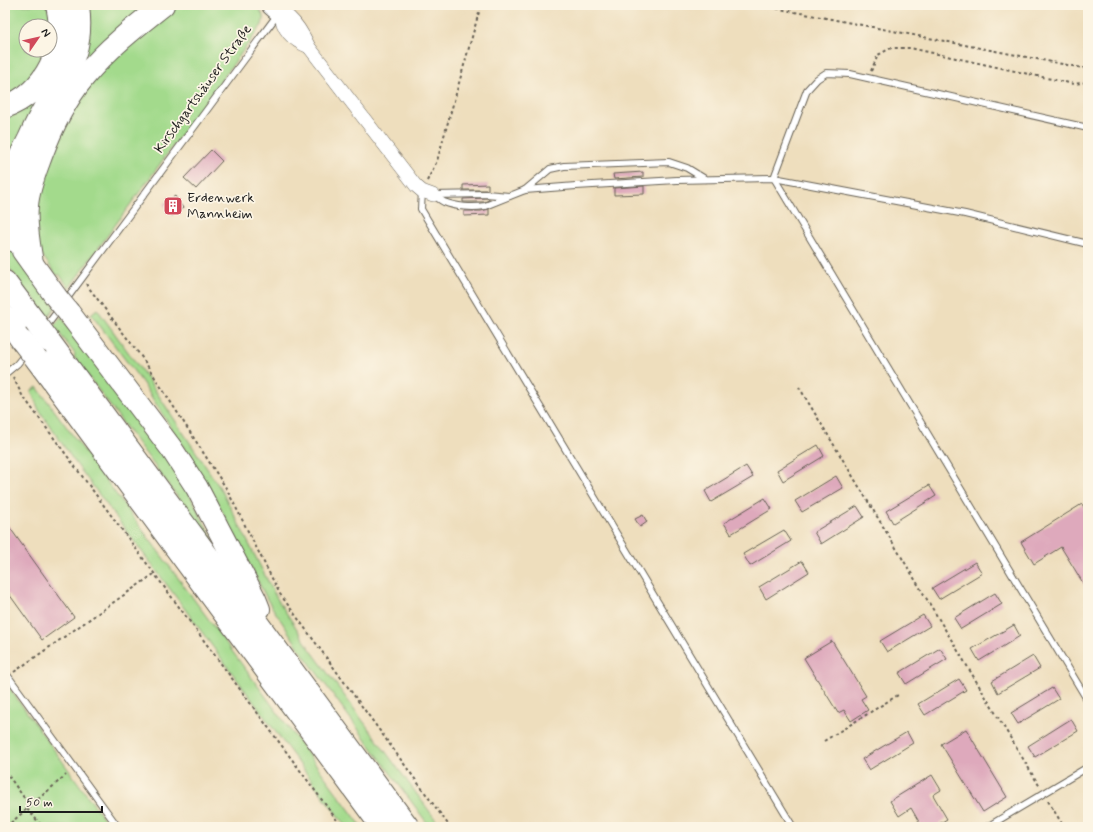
<svg xmlns="http://www.w3.org/2000/svg" width="1093" height="832" viewBox="0 0 1093 832" font-family="Mynerve,sans-serif">
	<style>
		.green { fill: #a3da8c; stroke: #607b54; fill-rule: evenodd }
		.building { fill: #dea9bc }
		.lines { fill: none; stroke-linecap: round; stroke-linejoin: round }
		.lane-casing { stroke: #666054; stroke-width: 8 }
		.street-casing { stroke: #666054; stroke-width: 14 }
		.highway-casing { stroke: #666054; stroke-width: 24 }
		.path { stroke: #666054; stroke-width: 2; stroke-dasharray: 3 3; stroke-linecap: butt }
		.lane { stroke: #fff; stroke-width: 6 }
		.street { stroke: #fff; stroke-width: 13 }
		.highway { stroke: #fff; stroke-width: 22 }
		.highway-bridge-casing { stroke: #666054; stroke-width: 24; stroke-linecap: butt }
		.highway-bridge { stroke: #fff; stroke-width: 22 }
		.labels { text-anchor: middle; dominant-baseline: central; stroke-width: 3.5; stroke-linejoin: round; paint-order: stroke }
		.street-label { font-size: 14px; fill: #1c1c1c; stroke: #fcf5e5 }
		.poi-label { font-size: 14px; fill: #1c1c1c; stroke: #fcf5e5; text-anchor: start }
	</style>
	<rect width="100%" height="100%" fill="#fcf5e5"/>
	<filter id="ink" filterUnits="userSpaceOnUse"><feTurbulence type="fractalNoise" baseFrequency=".025" numOctaves="2"/><feDisplacementMap in="SourceGraphic" scale="8" xChannelSelector="R" yChannelSelector="G"/><feConvolveMatrix kernelMatrix="1 2 1 2 8 2 1 2 1" color-interpolation-filters="sRGB"/></filter>
	<filter id="wash" filterUnits="userSpaceOnUse"><feTurbulence type="fractalNoise" baseFrequency=".012" numOctaves="4" result="noise"/><feDisplacementMap in="SourceGraphic" scale="16" xChannelSelector="R" yChannelSelector="G"/><feGaussianBlur stdDeviation="0.9" result="paint"/><feColorMatrix in="noise" values="0 0 0 0 0 0 0 0 0 0 0 0 0 0 0 0 0 1.4 0 .05"/><feComposite in="paint" operator="in"/></filter>
	<g filter="url(#wash)">
		<rect width="100%" height="100%" fill="#eedebd"/>
		<!-- green -->
		<g class="green">
			<path d="M5 5H52L50 51 27 83 5 99ZM26 26H50V50H26Z"/>
			<path d="M84 5H155L116 37 15 210Z"/>
			<path d="M170 5H255C262 13 265 14 262 25L69 288 59 274 57 276 37 248 31 200 83 86Z"/>
			<path d="M73 18 5 175V113Z"/>
			<path d="M5 234 55 307 48 317 31 294 29 295 5 262Z"/>
			<path d="M97 309 147 378 222 491 276 597 310 649 441 827H430L303 654 268 601 214 495 142 382 91 314Z"/>
			<path d="M61 317 171 458 220 554 74 357 75 354 54 326Z"/>
			<path d="M37 387 362 827H346L173 593 74 461 39 410 31 391Z"/>
			<path d="M5 682 110 827H5Z"/>
		</g>
		<g id="blocks">
			<!-- building -->
			<g class="building">
				<path d="M211 150 222 161 196 189 184 178Z"/>
				<path d="M643 172V177L614 179 613 174Z"/>
				<path d="M488 184V190H463V185Z"/>
				<path d="M644 186V194L614 195V188Z"/>
				<path d="M175 196 183 208 172 216 163 204Z"/>
				<path d="M463 199 486 198 489 199V200L484 202H463Z"/>
				<path d="M489 209V215L464 216V211H481Z"/>
				<path d="M818 445 824 456 783 481 777 470Z"/>
				<path d="M746 466 753 477 711 502 705 491Z"/>
				<path d="M836 476 843 488 802 512 795 501Z"/>
				<path d="M929 485 936 496 893 523 886 511Z"/>
				<path d="M765 498 772 509 731 534 724 523Z"/>
				<path d="M1082 504 1088 514V591L1061 547 1034 564 1021 542Z"/>
				<path d="M857 506 864 517 821 544 814 532Z"/>
				<path d="M643 515 647 522 640 527 635 519Z"/>
				<path d="M5 521 74 617 42 640 9 594 5 597Z"/>
				<path d="M784 530 791 541 750 566 743 554Z"/>
				<path d="M802 561 809 572 766 599 759 587Z"/>
				<path d="M975 562 982 573 939 599 932 588Z"/>
				<path d="M995 593 1002 604 961 629 954 618Z"/>
				<path d="M923 615 930 626 887 652 880 641Z"/>
				<path d="M1014 625 1020 636 979 661 972 649Z"/>
				<path d="M832 641 866 696 861 699 868 710 851 721 844 710 838 713 804 658Z"/>
				<path d="M940 648 947 659 906 684 899 673Z"/>
				<path d="M1033 656 1040 668 998 693 992 681Z"/>
				<path d="M959 679 966 690 925 715 918 704Z"/>
				<path d="M1052 688 1059 699 1018 724 1011 713Z"/>
				<path d="M1071 719 1078 731 1035 757 1028 746Z"/>
				<path d="M966 729 1007 797 983 812 941 744Z"/>
				<path d="M907 732 913 743 869 770 862 759Z"/>
				<path d="M932 775 941 790 933 795 947 819 934 827H922L911 808 899 816 890 801Z"/>
			</g>
		</g>
	</g>
	<g filter="url(#ink)">
		<use href="#blocks" fill-opacity="0" stroke="#666054" stroke-width="1"/>
		<g class="lines">
			<defs>
				<g id="lane">
					<path d="M1088 128 850 74 826 73 817 79 807 90 774 178 1088 701"/>
					<path d="M525 190 550 169 564 166 669 162 687 168 705 179"/>
					<path d="M422 191 421 209 793 827"/>
					<path d="M433 195C437 197 440 200 444 202 456 207 473 208 485 206L525 190 576 186 677 180 774 178 965 214 1088 244"/>
					<path d="M433 195 486 194 509 196"/>
					<path d="M65 301 278 14"/>
					<path d="M45 328 60 308"/>
					<path d="M5 374 17 364 26 353"/>
					<path d="M5 672 118 827"/>
					<path d="M987 827 1088 767"/>
				</g>
				<g id="street">
					<path d="M276 6C280 12 284 13 289 17 298 25 304 36 309 47L416 186 422 191 433 195"/>
					<path d="M280 11C282 30 292 40 309 47"/>
				</g>
				<g id="highway">
					<path d="M273 5 280 11"/>
					<path d="M5 107C46 92 67 47 57 5"/>
					<path d="M15 241C12 224 7 207 9 190 11 171 21 155 29 139 36 123 44 108 53 93 60 80 71 68 75 53 80 38 80 21 78 5"/>
					<path d="M23 251 56 297"/>
					<path d="M32 263C29 245 25 225 27 206 28 189 35 172 41 156 51 129 65 100 84 77 107 49 135 27 163 5"/>
					<path d="M5 282 35 322"/>
					<path d="M69 313 171 448 197 488 255 599 259 609"/>
					<path d="M5 317 23 342"/>
					<path d="M49 341 408 827"/>
					<path d="M37 360 382 827"/>
				</g>
			</defs>
			<!-- lane casing -->
			<use href="#lane" class="lane-casing"/>
			<!-- street casing -->
			<use href="#street" class="street-casing"/>
			<!-- highway casing -->
			<use href="#highway" class="highway-casing"/>
			<!-- path -->
			<g class="path">
				<path d="M759 5 1088 69"/>
				<path d="M871 71 878 55 891 48H910L1074 84 1088 82"/>
				<path d="M427 181 437 161 481 5"/>
				<path d="M86 284 143 359 226 488 280 594 450 827"/>
				<path d="M13 377 22 395 342 827"/>
				<path d="M799 387 1040 787"/>
				<path d="M14 672 154 574"/>
				<path d="M5 739 6 738"/>
				<path d="M824 741 898 695"/>
				<path d="M5 771 30 806"/>
				<path d="M1048 801 1064 827"/>
				<path d="M27 809 43 827"/>
				<path d="M6 827 66 775"/>
			</g>
			<!-- lane -->
			<use href="#lane" class="lane"/>
			<!-- street -->
			<use href="#street" class="street"/>
			<!-- highway -->
			<use href="#highway" class="highway"/>
			<defs>
				<g id="highway-bridge">
					<path d="M56 297 69 313"/>
					<path d="M35 322 49 341"/>
					<path d="M23 342 37 360"/>
				</g>
			</defs>
			<!-- highway-bridge casing -->
			<use href="#highway-bridge" class="highway-bridge-casing"/>
			<!-- highway-bridge -->
			<use href="#highway-bridge" class="highway-bridge"/>
		</g>
	</g>
	<!-- icons -->
	<defs>
		<symbol id="building-square" viewBox="-11 -11 22 22"><rect x="-9" y="-9" width="18" height="18" rx="4" fill="#d1495b" stroke="#fcf5e5"/><path d="M-4-6H4V6H1V3H-1V6H-4ZM-2.5-4.3h1.7v1.8h-1.7ZM.8-4.3h1.7v1.8H.8ZM-2.5-1h1.7V.8h-1.7ZM.8-1h1.7V.8H.8Z" fill="#fff"/></symbol>
	</defs>
	<g fill-rule="evenodd">
		<use href="#building-square" x="162" y="195" width="22" height="22"/>
	</g>
	<g class="labels">
		<!-- street labels -->
		<g class="street-label">
			<text transform="translate(203 89) rotate(-54)">Kirschgartshäuser Straße</text>
		</g>
		<!-- poi labels -->
		<g class="poi-label">
			<text x="187" y="198">Erdenwerk<tspan x="187" dy="16">Mannheim</tspan></text>
		</g>
	</g>
	<!-- margin -->
	<rect width="1093" height="832" fill="none" stroke="#fcf5e5" stroke-width="20"/>
	<!-- north arrow -->
	<g transform="translate(38 38) rotate(56)"><circle r="19" fill="#fcf5e5" stroke="#a29e95"/>
	<path d="M0-3L7 15L0 10L-7 15Z" fill="#d1495b"/>
	<text y="-6" font-size="11" font-weight="bold" text-anchor="middle" fill="#1c1c1c">N</text>
	</g>
	<!-- scale -->
	<path d="M20 806v6h82v-6" fill="none" stroke="#1c1c1c" stroke-width="2"/>
	<text x="26" y="806" font-size="12" fill="#1c1c1c" stroke="#fcf5e5" stroke-width="3" paint-order="stroke">50 m</text>
</svg>
